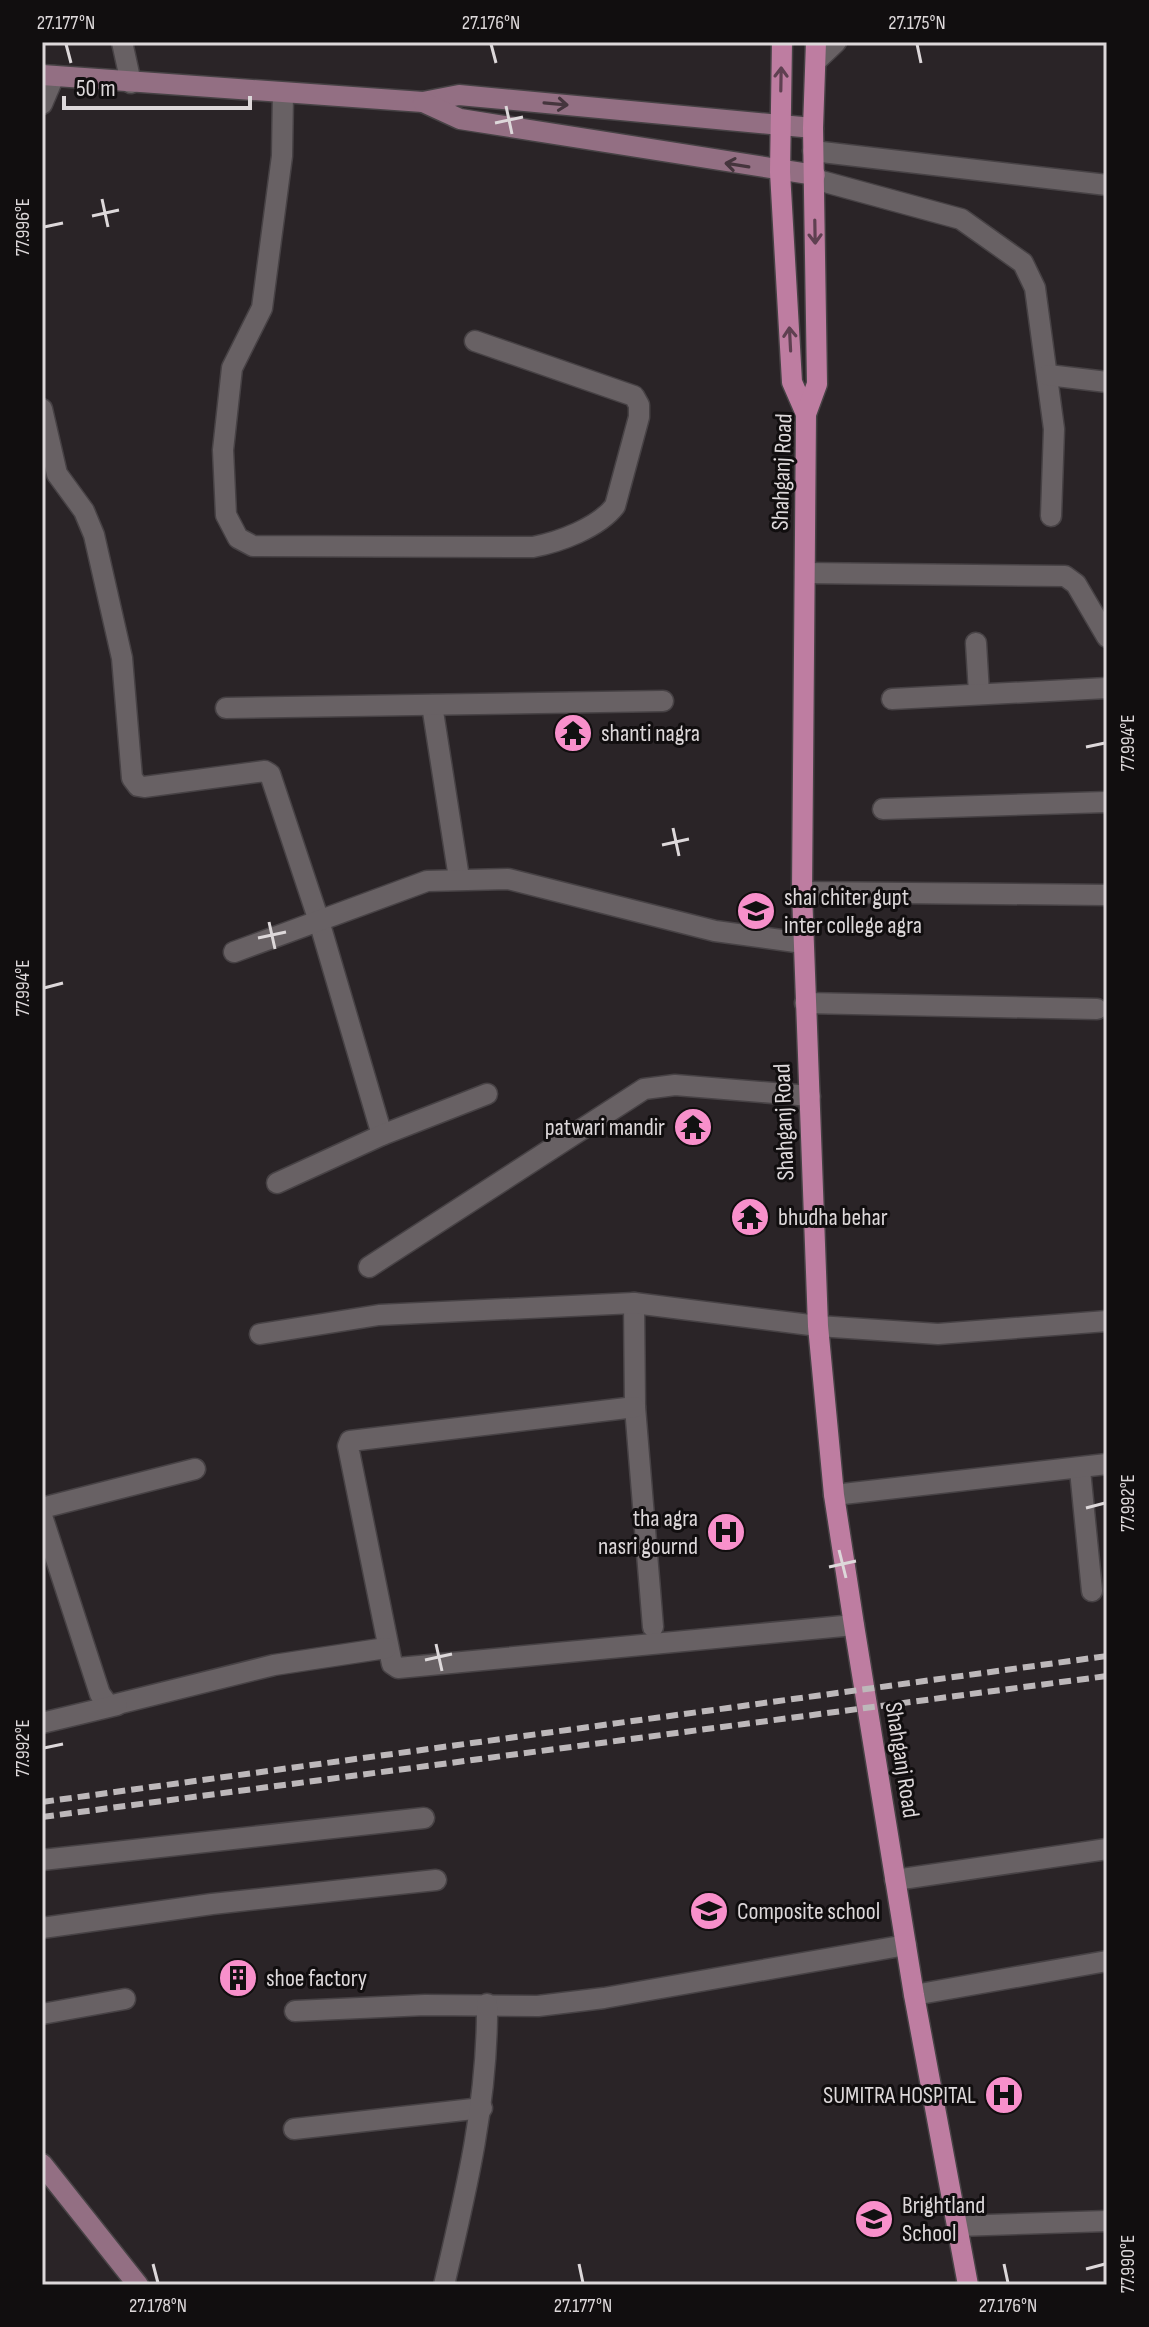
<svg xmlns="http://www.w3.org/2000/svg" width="1149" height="2327" viewBox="0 0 1149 2327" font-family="'Sofia Sans Condensed',sans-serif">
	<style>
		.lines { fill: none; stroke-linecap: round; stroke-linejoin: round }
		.minor-casing { stroke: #474245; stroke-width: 23 }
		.secondary-casing { stroke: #474245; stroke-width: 23 }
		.primary-casing { stroke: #474245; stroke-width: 23 }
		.minor { stroke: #686164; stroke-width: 20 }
		.secondary { stroke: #936f83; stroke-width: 20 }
		.primary { stroke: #be7da1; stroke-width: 20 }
		.rail { stroke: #bdb8ba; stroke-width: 6; stroke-dasharray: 12 6; stroke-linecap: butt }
		.oneway { stroke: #5f4051 }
		.oneway2 { stroke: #45353d }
		.ticks { fill: none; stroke: #ddd8da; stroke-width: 3 }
		.labels { text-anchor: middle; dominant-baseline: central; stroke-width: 6; stroke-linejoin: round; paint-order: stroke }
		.street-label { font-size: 24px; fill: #ddd8da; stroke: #110e0f }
		.poi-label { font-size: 24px; fill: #ddd8da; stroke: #110e0f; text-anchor: start }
		.neatline { fill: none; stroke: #ddd8da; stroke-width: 3 }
		.ticks-label { font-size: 20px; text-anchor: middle; fill: #ddd8da }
	</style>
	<rect width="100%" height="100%" fill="#2a2427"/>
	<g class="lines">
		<defs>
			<g id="minor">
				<path d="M122 42 131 83"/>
				<path d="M816 61 836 42"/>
				<path d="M283 93 282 156 262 308 232 368 223 450 226 515 238 538 253 546 533 547C559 542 598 528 615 506L639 417V405L634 396 475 341"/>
				<path d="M42 104 54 76"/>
				<path d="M813 151 1107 185"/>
				<path d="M814 179 961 219 1023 263 1035 288 1054 429 1051 516"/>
				<path d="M1048 375 1107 382"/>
				<path d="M42 409 57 474 84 511 94 535 122 658 132 778 138 786 144 787 265 771 270 774 319 921 382 1135"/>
				<path d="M805 573 1065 576 1076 584 1107 637"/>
				<path d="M976 643 979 693"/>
				<path d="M892 699 1107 688"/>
				<path d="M432 705 459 878"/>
				<path d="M226 708 663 701"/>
				<path d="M883 809 1107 802"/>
				<path d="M802 892 1107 895"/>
				<path d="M234 952 427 881 508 879 715 931 803 943"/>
				<path d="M805 1003 1097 1009"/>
				<path d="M277 1183 382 1135 487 1094"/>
				<path d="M369 1267 644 1089 675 1085 810 1096"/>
				<path d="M634 1303 635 1407 653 1627"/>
				<path d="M260 1334 379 1315 634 1303 818 1326 938 1334 1107 1321"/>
				<path d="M635 1407 350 1441 348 1446 392 1664 398 1668 854 1625"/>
				<path d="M1080 1470 1092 1591"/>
				<path d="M834 1495 1107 1464"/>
				<path d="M42 1508 195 1469"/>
				<path d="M42 1516 100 1694 109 1706 274 1665 386 1648"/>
				<path d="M42 1723 117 1705"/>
				<path d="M42 1860 424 1818"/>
				<path d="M895 1880 1107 1849"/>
				<path d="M42 1928 212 1904 436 1880"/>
				<path d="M914 1995 1107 1961"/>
				<path d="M295 2011 425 2005 538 2006 604 1998 906 1945"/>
				<path d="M42 2014 125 1999"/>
				<path d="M294 2129 482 2108"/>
				<path d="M958 2226 1107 2221"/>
				<path d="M444 2285C466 2192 488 2101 487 2004"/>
			</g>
			<g id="secondary">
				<path d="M42 75 423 102 459 95 813 128"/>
				<path d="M423 102 460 119 815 175"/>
				<path d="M42 2164 138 2285"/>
			</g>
			<g id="primary">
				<path d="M782 42 780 172 792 382 806 414"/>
				<path d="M816 42 813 128 817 384 806 414 802 892 818 1326 834 1495 854 1625 914 1995 968 2285"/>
			</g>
		</defs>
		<!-- minor casing -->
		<use href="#minor" class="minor-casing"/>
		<!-- secondary casing -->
		<use href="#secondary" class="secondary-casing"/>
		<!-- primary casing -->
		<use href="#primary" class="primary-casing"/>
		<!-- minor -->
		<use href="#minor" class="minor"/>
		<!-- secondary -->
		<use href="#secondary" class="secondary"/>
		<!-- primary -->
		<use href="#primary" class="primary"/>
		<!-- rail -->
		<g class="rail">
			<path d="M42 1802 1107 1656"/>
			<path d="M42 1817 1107 1676"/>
		</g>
	</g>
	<!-- one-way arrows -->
	<defs><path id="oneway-shaft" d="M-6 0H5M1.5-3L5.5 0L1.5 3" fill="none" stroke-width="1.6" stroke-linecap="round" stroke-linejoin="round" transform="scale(2)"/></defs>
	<g class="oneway">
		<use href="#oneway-shaft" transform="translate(781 79) rotate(-89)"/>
		<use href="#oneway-shaft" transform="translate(815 232) rotate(89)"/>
		<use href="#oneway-shaft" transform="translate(790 339) rotate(-93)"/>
	</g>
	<g class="oneway2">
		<use href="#oneway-shaft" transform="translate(556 104) rotate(5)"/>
		<use href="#oneway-shaft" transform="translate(737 165) rotate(-171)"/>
	</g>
	<!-- ticks -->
	<path class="ticks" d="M66 44 71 63M491 44 496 63M917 44 921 63M506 106 512 134M495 123 523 117M102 199 108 227M92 216 119 210M44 227 63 223M1086 747 1105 743M673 828 679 856M662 845 689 839M269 922 275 949M258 938 286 932M44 988 63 983M1086 1508 1105 1503M839 1550 846 1578M829 1567 856 1561M436 1644 442 1671M425 1660 452 1654M44 1748 63 1744M153 2264 158 2283M579 2264 583 2283M1004 2264 1008 2283M1086 2269 1105 2264"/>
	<!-- icons -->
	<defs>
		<symbol id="temple-disc" viewBox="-11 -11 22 22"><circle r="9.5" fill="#f890cb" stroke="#110e0f"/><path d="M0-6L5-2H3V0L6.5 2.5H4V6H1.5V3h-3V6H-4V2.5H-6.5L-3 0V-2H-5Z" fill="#111"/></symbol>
		<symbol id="university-disc" viewBox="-11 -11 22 22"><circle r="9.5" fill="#f890cb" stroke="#110e0f"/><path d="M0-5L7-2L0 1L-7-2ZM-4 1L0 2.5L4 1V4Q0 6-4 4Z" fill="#111"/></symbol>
		<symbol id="hospital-disc" viewBox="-11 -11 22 22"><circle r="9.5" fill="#f890cb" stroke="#110e0f"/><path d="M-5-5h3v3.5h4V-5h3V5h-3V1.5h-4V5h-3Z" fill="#111"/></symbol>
		<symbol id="school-disc" viewBox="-11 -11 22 22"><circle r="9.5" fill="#f890cb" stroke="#110e0f"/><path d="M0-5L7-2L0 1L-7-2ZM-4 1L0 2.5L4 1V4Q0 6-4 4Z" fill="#111"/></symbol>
		<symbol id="building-disc" viewBox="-11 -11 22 22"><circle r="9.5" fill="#f890cb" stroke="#110e0f"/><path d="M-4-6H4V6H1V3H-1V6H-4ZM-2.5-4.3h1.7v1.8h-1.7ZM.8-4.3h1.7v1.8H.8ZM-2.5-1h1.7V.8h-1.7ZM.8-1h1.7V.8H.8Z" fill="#111"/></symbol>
	</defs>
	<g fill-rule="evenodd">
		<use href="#temple-disc" x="551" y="711" width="44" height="44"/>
		<use href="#university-disc" x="734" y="889" width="44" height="44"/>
		<use href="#temple-disc" x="671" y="1105" width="44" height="44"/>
		<use href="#temple-disc" x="728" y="1195" width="44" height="44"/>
		<use href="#hospital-disc" x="704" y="1510" width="44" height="44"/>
		<use href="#school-disc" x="687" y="1889" width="44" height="44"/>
		<use href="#building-disc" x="216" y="1956" width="44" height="44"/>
		<use href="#hospital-disc" x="982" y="2073" width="44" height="44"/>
		<use href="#school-disc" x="852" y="2197" width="44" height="44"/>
	</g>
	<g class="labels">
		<!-- street labels -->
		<g class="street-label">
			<text transform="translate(782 472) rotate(-88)">Shahganj Road</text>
			<text transform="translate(784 1122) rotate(-92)">Shahganj Road</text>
			<text transform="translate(902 1760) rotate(81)">Shahganj Road</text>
		</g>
		<!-- poi labels -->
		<g class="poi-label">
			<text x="601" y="733">shanti nagra</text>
			<text x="784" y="897">shai chiter gupt<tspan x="784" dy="28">inter college agra</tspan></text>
			<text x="665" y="1127" text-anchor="end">patwari mandir</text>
			<text x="778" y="1217">bhudha behar</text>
			<text x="698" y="1518" text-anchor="end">tha agra<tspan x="698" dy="28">nasri gournd</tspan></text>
			<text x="737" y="1911">Composite school</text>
			<text x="266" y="1978">shoe factory</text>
			<text x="976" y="2095" text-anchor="end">SUMITRA HOSPITAL</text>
			<text x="902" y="2205">Brightland<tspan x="902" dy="28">School</tspan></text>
		</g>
	</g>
	<!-- border -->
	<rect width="1149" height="2327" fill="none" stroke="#110e0f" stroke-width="88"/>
	<!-- scale -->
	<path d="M64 96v12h186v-12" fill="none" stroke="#ddd8da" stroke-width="4"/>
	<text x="76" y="96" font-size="24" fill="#ddd8da" stroke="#110e0f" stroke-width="6" paint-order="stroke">50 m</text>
	<rect x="44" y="44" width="1061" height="2239" class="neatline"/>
	<g class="ticks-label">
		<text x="66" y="29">27.177°N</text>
		<text x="491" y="29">27.176°N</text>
		<text x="917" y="29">27.175°N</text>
		<text transform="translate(22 227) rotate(-90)" y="7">77.996°E</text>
		<text transform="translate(1127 743) rotate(-90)" y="7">77.994°E</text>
		<text transform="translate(22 988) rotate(-90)" y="7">77.994°E</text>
		<text transform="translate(1127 1503) rotate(-90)" y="7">77.992°E</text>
		<text transform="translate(22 1748) rotate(-90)" y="7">77.992°E</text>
		<text transform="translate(1127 2264) rotate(-90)" y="7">77.990°E</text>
		<text x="158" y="2312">27.178°N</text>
		<text x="583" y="2312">27.177°N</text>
		<text x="1008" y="2312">27.176°N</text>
	</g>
</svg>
